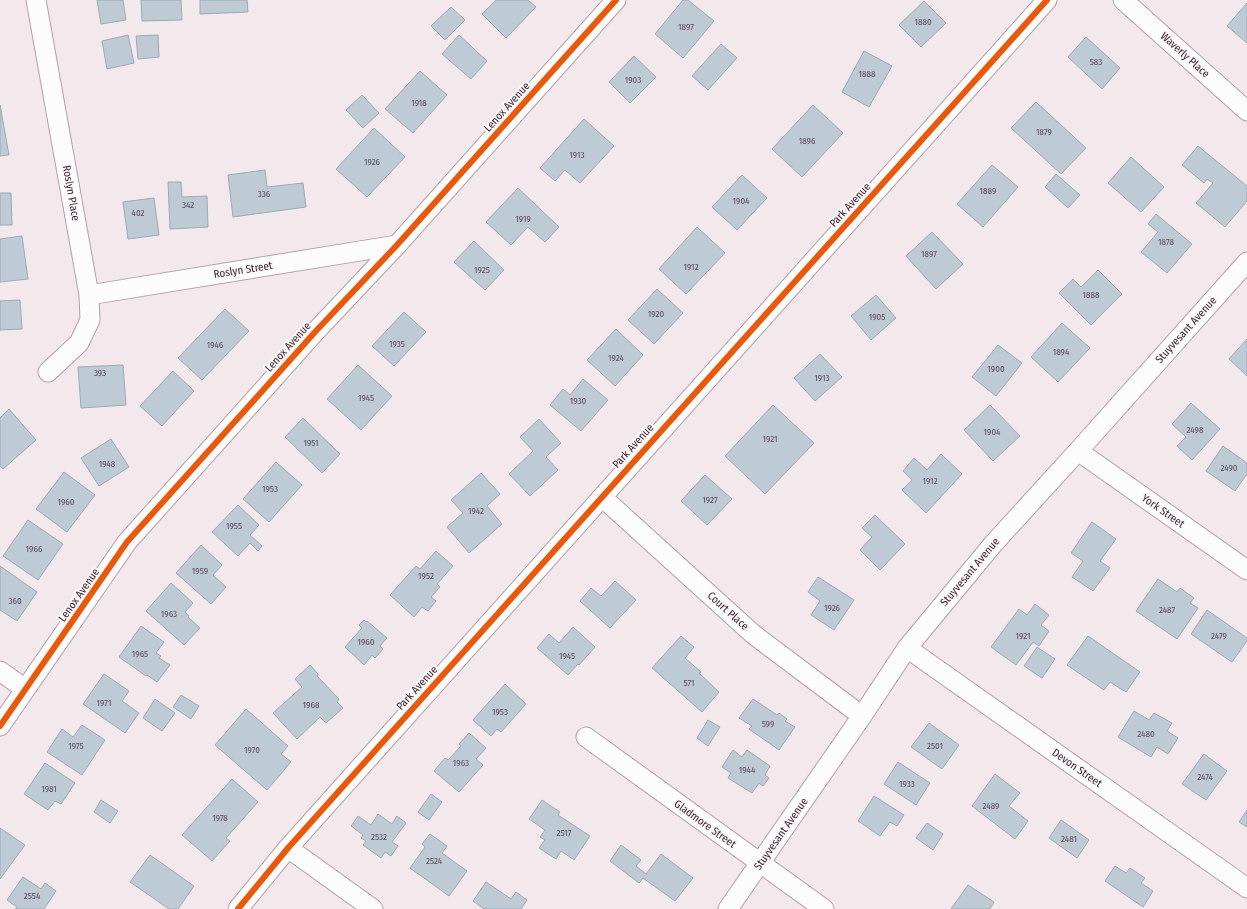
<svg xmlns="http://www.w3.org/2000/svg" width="1247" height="909" viewBox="0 0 1247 909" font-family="'Fira Sans Condensed',sans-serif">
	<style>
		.building { fill: #becbd5; stroke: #9baab4 }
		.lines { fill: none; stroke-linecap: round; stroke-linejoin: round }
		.street-casing { stroke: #b29fa8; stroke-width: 21 }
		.street { stroke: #fdfcfc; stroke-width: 19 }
		.cycleway-casing { stroke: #f8f8f8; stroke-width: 8 }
		.cycleway { stroke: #e8590c; stroke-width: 6 }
		.labels { text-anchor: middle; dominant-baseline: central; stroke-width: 4; stroke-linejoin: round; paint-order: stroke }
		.number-label { font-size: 9px; fill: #5c4856 }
		.street-label { font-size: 11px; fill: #3c1c2c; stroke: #f8f8f8 }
	</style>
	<rect width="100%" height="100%" fill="#f3e9ed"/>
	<!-- building -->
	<g class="building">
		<path d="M97 0H123L126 20 101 24Z"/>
		<path d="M141 0H181L182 20 142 21Z"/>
		<path d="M200 0H247L248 12 200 14Z"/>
		<path d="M496 0H528L536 7 506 38 482 14Z"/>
		<path d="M683 0H688L714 21 683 58 655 34Z"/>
		<path d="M924 1 946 23 921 47 899 25Z"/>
		<path d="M1247 3V43L1227 26Z"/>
		<path d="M451 7 465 20 445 40 431 26Z"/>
		<path d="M128 35 134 63 107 69 102 41Z"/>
		<path d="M158 35 159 57 138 59 136 36Z"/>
		<path d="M459 35 487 61 471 79 442 54Z"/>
		<path d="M1086 37 1120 68 1102 89 1068 57Z"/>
		<path d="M721 44 737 58 708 90 692 76Z"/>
		<path d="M864 51 892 66 869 107 842 92Z"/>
		<path d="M634 56 656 77 630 103 609 82Z"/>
		<path d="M420 71 447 95 413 133 385 109Z"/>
		<path d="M362 95 379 113 363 128 346 110Z"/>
		<path d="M1036 102 1086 148 1061 174 1011 128Z"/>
		<path d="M0 105 9 155 0 156Z"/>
		<path d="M813 105 843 133 802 177 772 149Z"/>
		<path d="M584 119 614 146 580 183 565 170 555 181 540 168Z"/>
		<path d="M374 128 405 157 367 197 336 169Z"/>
		<path d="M1198 146 1247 186V201L1225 227 1196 203 1213 183 1207 179 1204 183 1182 165Z"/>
		<path d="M1131 157 1164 187 1141 212 1108 183Z"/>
		<path d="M992 165 1018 187 983 227 957 204Z"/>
		<path d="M265 170 267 187 303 183 306 207 233 217 228 175Z"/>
		<path d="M1056 174 1080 195 1068 208 1045 187Z"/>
		<path d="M742 175 767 198 737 230 712 207Z"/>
		<path d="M168 182H181L182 197 207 196 208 227 170 229Z"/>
		<path d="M518 188 559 227 545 242 528 227 511 245 486 222Z"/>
		<path d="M0 193H11L12 225H0Z"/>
		<path d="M154 198 159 235 128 239 123 202Z"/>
		<path d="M1156 214 1192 244 1167 273 1141 252 1158 232 1148 224Z"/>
		<path d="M697 227 725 253 686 294 659 269Z"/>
		<path d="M932 232 963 264 936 289 906 256Z"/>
		<path d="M22 236 28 279 0 282V239Z"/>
		<path d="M474 241 504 270 485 290 454 262Z"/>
		<path d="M1098 270 1122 294 1091 325 1059 293 1073 279 1081 287Z"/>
		<path d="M657 289 683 313 654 344 628 320Z"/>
		<path d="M876 295 896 318 871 340 851 316Z"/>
		<path d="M20 300 22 329 0 330V301Z"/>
		<path d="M225 309 249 331 202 380 178 358Z"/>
		<path d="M404 312 426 332 394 366 372 346Z"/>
		<path d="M1062 323 1090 348 1058 382 1031 357Z"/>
		<path d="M616 329 643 355 615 386 587 360Z"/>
		<path d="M1247 339V376L1229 359Z"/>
		<path d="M998 345 1022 363 996 396 972 377Z"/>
		<path d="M820 354 842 377 815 401 794 378Z"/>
		<path d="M123 365 126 405 81 408 78 367Z"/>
		<path d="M358 365 392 396 361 430 327 399Z"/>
		<path d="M173 371 194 391 162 426 140 406Z"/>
		<path d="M583 379 608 400 581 431 550 405 563 389 570 395Z"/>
		<path d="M1191 403 1220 429 1192 460 1177 446 1186 437 1172 424Z"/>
		<path d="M773 405 814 443 765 494 725 456Z"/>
		<path d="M990 405 1020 436 993 461 964 430Z"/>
		<path d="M9 409 36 440 3 469 0 466V418Z"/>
		<path d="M303 418 340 454 322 473 285 437Z"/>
		<path d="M539 419 561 443 546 457 558 470 530 496 509 474 533 451 520 437Z"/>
		<path d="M111 439 129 467 99 486 81 458Z"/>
		<path d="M1223 446 1247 463V474L1235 491 1206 471Z"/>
		<path d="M941 454 962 474 926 513 902 490 912 480 903 471 914 458 927 470Z"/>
		<path d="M276 462 302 485 269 522 243 499Z"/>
		<path d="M64 472 95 495 67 532 36 509Z"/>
		<path d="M481 473 500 494 487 506 502 524 469 553 447 527 463 513 451 500Z"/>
		<path d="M705 475 732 499 707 525 681 501Z"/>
		<path d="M238 505 259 525 250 535 262 546 258 551 250 543 238 556 212 532Z"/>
		<path d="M875 515 905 544 880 570 860 550 872 537 862 528Z"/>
		<path d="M28 520 63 544 38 580 3 556Z"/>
		<path d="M1092 522 1116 539 1100 561 1110 568 1093 591 1072 577 1083 561 1071 553Z"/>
		<path d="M201 545 222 565 213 575 226 587 211 604 176 573Z"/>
		<path d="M436 551 453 566 437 584 440 587 431 597 436 601 428 611 422 607 414 617 390 595 416 566 420 569Z"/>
		<path d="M0 566 37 592 17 621 0 610Z"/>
		<path d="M818 577 854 600 834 630 811 615 820 601 808 592Z"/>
		<path d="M1158 579 1177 592 1180 588 1194 598 1190 603 1198 608 1177 639 1136 611Z"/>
		<path d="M615 581 636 600 610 628 580 601 591 588 601 596Z"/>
		<path d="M171 583 193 603 185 612 189 616 188 617 200 628 184 645 146 611Z"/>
		<path d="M1035 604 1049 615 1041 625 1049 631 1039 646 1033 642 1016 665 991 647 1019 609 1027 615Z"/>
		<path d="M1207 610 1247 638V641L1232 662 1191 634Z"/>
		<path d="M364 620 366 622 367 621 387 638 380 646 383 649 375 658 372 655 364 665 345 647 362 628 359 625Z"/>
		<path d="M141 626 164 642 156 653 161 656 159 658 170 665 157 682 147 675 146 676 119 657Z"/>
		<path d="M573 627 595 647 579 665 578 664 568 675 537 648 549 634 559 643Z"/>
		<path d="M681 636 694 647 685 658 701 672 699 673 719 692 702 712 652 668Z"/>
		<path d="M1088 636 1140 672 1126 692 1110 682 1104 690 1067 665Z"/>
		<path d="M1037 647 1055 659 1042 678 1024 666Z"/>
		<path d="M310 665 318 674 317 676 339 699 337 702 343 708 326 723 320 717 297 739 273 713 302 687 295 679Z"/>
		<path d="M104 674 129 691 122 701 139 713 125 733 83 704Z"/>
		<path d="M505 684 526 704 501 732 497 729 491 736 473 720Z"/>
		<path d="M181 695 199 706 191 719 173 707Z"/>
		<path d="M155 699 175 713 162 731 143 718Z"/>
		<path d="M753 699 777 715 779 713 787 719 785 721 795 727 779 750 749 729 752 726 739 718Z"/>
		<path d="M246 709 288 746 281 754 291 762 267 790 215 745Z"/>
		<path d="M1134 711 1149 720 1154 713 1172 723 1167 731 1178 738 1168 754 1157 747 1151 757 1118 737Z"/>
		<path d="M708 720 720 727 708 746 697 738Z"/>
		<path d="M929 723 959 745 942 769 911 747Z"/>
		<path d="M82 725 105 740 82 775 47 752 62 729 73 737Z"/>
		<path d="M469 733 486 748 476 759 483 765 459 792 434 771 445 758 448 760 461 746 459 744Z"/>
		<path d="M733 750 742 757 747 750 770 766 765 775 769 778 763 786 759 783 752 793 728 778 731 773 722 767Z"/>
		<path d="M1204 754 1227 771 1206 800 1182 784Z"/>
		<path d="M898 762 930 783 916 805 884 784Z"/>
		<path d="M45 763 75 783 61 804 55 801 48 810 24 794Z"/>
		<path d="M995 774 1020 793 1009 806 1028 821 1015 839 972 806Z"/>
		<path d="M232 779 258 802 226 838 230 841 212 861 182 835Z"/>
		<path d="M431 794 442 802 429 820 418 812Z"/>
		<path d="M874 796 904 815 897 826 890 822 880 836 858 821Z"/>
		<path d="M101 800 118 811 110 823 94 812Z"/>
		<path d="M542 800 560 812 558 815 590 836 574 860 561 851 556 859 539 848 545 840 540 837 545 830 529 819Z"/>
		<path d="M1247 810V827L1239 822Z"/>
		<path d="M378 814 392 824 397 816 406 823 392 842 398 846 391 856 385 852 381 858 363 845 366 841 361 838 363 835 351 826 358 816 371 825Z"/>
		<path d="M1061 820 1089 840 1077 858 1049 838Z"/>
		<path d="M927 823 943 834 933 850 916 838Z"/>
		<path d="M0 828 25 845 0 879Z"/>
		<path d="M430 834 447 846 442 853 467 871 449 896 410 868 425 847 422 844Z"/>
		<path d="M621 845 641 860 636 866 646 874 661 854 693 878 675 901 643 878 639 883 610 861Z"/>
		<path d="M150 855 194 886 178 909H169L130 882Z"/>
		<path d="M1115 866 1126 873 1130 868 1145 878 1141 883 1153 891 1143 907 1105 881Z"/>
		<path d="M23 877 41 889 45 883 56 891 44 909H15L17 907 7 900Z"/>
		<path d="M486 882 511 899 516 892 527 900 521 909H484L473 901Z"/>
		<path d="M968 885 994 902 990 909H951Z"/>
	</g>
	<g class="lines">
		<defs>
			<g id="street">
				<path d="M36 0 89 295 90 320 79 343 48 372"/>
				<path d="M1123 0 1247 111"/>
				<path d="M89 295 397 245"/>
				<path d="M1078 451 1247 570"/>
				<path d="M602 497 753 634 862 716"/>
				<path d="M907 648 1247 888"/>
				<path d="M0 671 25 689"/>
				<path d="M0 726 127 542 315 332 397 245 616 0"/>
				<path d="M586 737 824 909"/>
				<path d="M288 848 373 909"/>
				<path d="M238 909 288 848 1047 0"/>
				<path d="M728 909 862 716 907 648 994 543 1078 451 1247 262"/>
			</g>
		</defs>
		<!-- street casing -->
		<use href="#street" class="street-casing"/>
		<!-- street -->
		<use href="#street" class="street"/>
		<defs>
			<g id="cycleway">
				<path d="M0 726 127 542 315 332 397 245 616 0"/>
				<path d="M238 909 288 848 1047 0"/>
			</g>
		</defs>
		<!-- cycleway casing -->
		<use href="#cycleway" class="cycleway-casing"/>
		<!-- cycleway -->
		<use href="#cycleway" class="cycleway"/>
	</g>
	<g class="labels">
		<!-- number labels -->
		<g class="number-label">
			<text x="923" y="22">1880</text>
			<text x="686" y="27">1897</text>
			<text x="1096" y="62">583</text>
			<text x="867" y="74">1888</text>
			<text x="633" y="80">1903</text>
			<text x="419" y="103">1918</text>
			<text x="1044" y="132">1879</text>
			<text x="807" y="141">1896</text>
			<text x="577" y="155">1913</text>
			<text x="372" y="162">1926</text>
			<text x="988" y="191">1889</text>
			<text x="264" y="194">336</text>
			<text x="741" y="201">1904</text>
			<text x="188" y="205">342</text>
			<text x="138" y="213">402</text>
			<text x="523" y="219">1919</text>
			<text x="1166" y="242">1878</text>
			<text x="929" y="254">1897</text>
			<text x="691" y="267">1912</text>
			<text x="482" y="270">1925</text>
			<text x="1091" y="295">1888</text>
			<text x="656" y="314">1920</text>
			<text x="877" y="317">1905</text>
			<text x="397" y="344">1935</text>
			<text x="215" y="345">1946</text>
			<text x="1061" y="352">1894</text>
			<text x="616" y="358">1924</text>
			<text x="996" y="369">1900</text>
			<text x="100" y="373">393</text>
			<text x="822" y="378">1913</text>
			<text x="366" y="398">1945</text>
			<text x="578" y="401">1930</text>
			<text x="1195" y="430">2498</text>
			<text x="992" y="432">1904</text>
			<text x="770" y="439">1921</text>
			<text x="311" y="443">1951</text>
			<text x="107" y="464">1948</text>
			<text x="1229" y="468">2490</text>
			<text x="930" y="481">1912</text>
			<text x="270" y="489">1953</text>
			<text x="710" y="500">1927</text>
			<text x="66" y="502">1960</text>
			<text x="476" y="511">1942</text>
			<text x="234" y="526">1955</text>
			<text x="34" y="549">1966</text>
			<text x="200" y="571">1959</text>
			<text x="426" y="576">1952</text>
			<text x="15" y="601">360</text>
			<text x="832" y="608">1926</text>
			<text x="1167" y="610">2487</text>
			<text x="169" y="614">1963</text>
			<text x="1023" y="636">1921</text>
			<text x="1219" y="636">2479</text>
			<text x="366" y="642">1960</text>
			<text x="140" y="654">1965</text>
			<text x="567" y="656">1945</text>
			<text x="689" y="683">571</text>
			<text x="104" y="703">1971</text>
			<text x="311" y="705">1968</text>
			<text x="500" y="712">1953</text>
			<text x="768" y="724">599</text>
			<text x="1146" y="734">2480</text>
			<text x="76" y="746">1975</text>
			<text x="935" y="746">2501</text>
			<text x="252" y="750">1970</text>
			<text x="461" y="763">1963</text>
			<text x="747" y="770">1944</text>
			<text x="1205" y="777">2474</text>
			<text x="907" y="784">1933</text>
			<text x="49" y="789">1981</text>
			<text x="991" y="806">2489</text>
			<text x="220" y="818">1978</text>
			<text x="564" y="833">2517</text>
			<text x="379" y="837">2532</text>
			<text x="1069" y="839">2481</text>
			<text x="434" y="861">2524</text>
			<text x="32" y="896">2554</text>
		</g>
		<!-- street labels -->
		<g class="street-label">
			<text transform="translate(1185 55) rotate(42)">Waverly Place</text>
			<text transform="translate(507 107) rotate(-48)">Lenox Avenue</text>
			<text transform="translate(71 193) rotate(80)">Roslyn Place</text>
			<text transform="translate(850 205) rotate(-48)">Park Avenue</text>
			<text transform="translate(243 270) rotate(-9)">Roslyn Street</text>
			<text transform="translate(1186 330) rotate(-48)">Stuyvesant Avenue</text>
			<text transform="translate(288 347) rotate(-48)">Lenox Avenue</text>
			<text transform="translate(633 446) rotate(-48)">Park Avenue</text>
			<text transform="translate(1163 511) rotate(35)">York Street</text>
			<text transform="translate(970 572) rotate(-50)">Stuyvesant Avenue</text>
			<text transform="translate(79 595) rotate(-55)">Lenox Avenue</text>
			<text transform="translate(728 611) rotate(42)">Court Place</text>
			<text transform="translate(417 688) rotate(-48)">Park Avenue</text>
			<text transform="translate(1077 768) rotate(35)">Devon Street</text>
			<text transform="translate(705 824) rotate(36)">Gladmore Street</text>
			<text transform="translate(781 834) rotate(-55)">Stuyvesant Avenue</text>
		</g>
	</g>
</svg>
